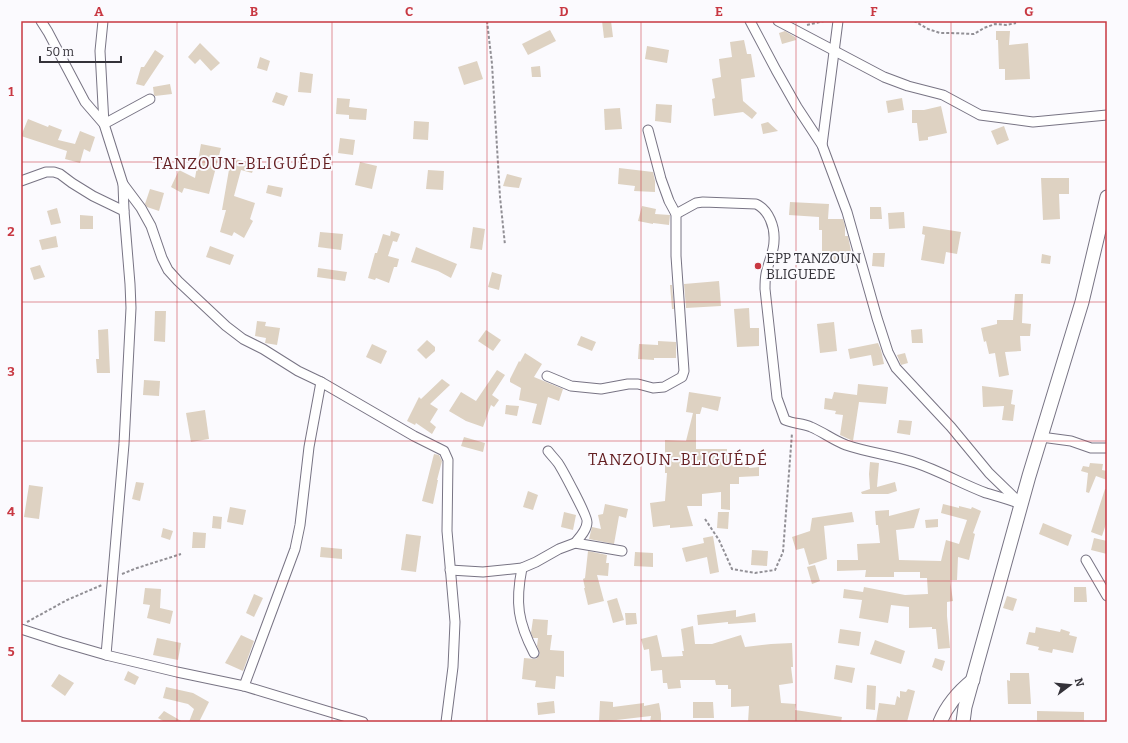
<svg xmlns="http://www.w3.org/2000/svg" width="1128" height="743" viewBox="0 0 1128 743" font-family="Bitter,serif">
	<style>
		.building { fill: #ded2c2 }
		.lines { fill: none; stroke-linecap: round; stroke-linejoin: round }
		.street-casing { stroke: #787484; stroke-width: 11 }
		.secondary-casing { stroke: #787484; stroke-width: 15 }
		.path { stroke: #918f95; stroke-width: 2; stroke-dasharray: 3 2; stroke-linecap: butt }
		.street { stroke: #fff; stroke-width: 9 }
		.secondary { stroke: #fff; stroke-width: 13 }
		.grid { fill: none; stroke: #c83842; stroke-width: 1; stroke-opacity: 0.55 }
		.poi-dot { fill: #c83842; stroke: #fbfafe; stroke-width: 1.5 }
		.labels { text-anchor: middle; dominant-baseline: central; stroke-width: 4; stroke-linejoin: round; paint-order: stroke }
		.poi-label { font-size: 14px; fill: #343239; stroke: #fbfafe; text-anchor: start }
		.quarter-label { font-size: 16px; letter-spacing: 1px; fill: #641f22; stroke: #fbfafe }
		.neatline { fill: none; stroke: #c83842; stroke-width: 1.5 }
		.grid-label { font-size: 13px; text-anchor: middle; font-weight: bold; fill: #c83842 }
	</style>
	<rect width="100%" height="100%" fill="#fbfafe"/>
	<!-- building -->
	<g class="building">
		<path d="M602 21H611L613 37 604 38Z"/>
		<path d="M550 30 556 41 528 55 522 44Z"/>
		<path d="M785 31 795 37 796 40 782 44 779 33Z"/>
		<path d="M996 31H1010L1009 45 1028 43 1030 79 1005 80V69H999L998 40H996Z"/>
		<path d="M744 40 747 54H751L755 77 741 79 743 101 757 113 752 119 743 112 714 116 712 99 715 98 712 79 721 77 719 59 732 57 730 42Z"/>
		<path d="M200 43 220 63 211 71 200 59 195 64 188 57Z"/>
		<path d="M647 46 669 50 667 63 645 59Z"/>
		<path d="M155 50 164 56 144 86 136 84 141 67H144Z"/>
		<path d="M260 57 270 61 267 71 257 68Z"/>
		<path d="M477 61 483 79 464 85 458 67Z"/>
		<path d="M540 66 541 77H532L531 67Z"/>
		<path d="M300 72 313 74 311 93 298 92Z"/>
		<path d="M170 84 172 94 155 96 154 95 153 87Z"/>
		<path d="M276 92 288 96 284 106 272 102Z"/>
		<path d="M337 98 350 99 349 107 367 109 366 120 349 119V115L336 114Z"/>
		<path d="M902 98 904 110 888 113 886 101Z"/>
		<path d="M656 104 672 105 671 123 655 121Z"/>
		<path d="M941 106 947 133 928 137V140L919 141 917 123H912V110H924Z"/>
		<path d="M620 108 622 129 605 130 604 109Z"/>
		<path d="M28 119 48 127 49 125 62 130 58 140 75 144 80 131 95 137 90 152 84 149 80 163 65 159 67 151 21 136Z"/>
		<path d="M414 121 429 122 428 140 413 139Z"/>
		<path d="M768 122 778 131 763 134 761 124Z"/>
		<path d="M1004 126 1009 140 997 145 991 131Z"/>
		<path d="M340 138 355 140 353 155 338 153Z"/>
		<path d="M201 144 221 148 209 194 184 188 182 193 171 187 179 170 195 178Z"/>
		<path d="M231 158 255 164 252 173 241 170 234 196 255 203 250 219 253 221 244 238 234 232 232 236 220 232 226 210H222Z"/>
		<path d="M360 162 377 166 372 189 355 185Z"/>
		<path d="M619 168 653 172 655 181V192L634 191 635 186 618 184Z"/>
		<path d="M428 170 444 171 443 190 426 189Z"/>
		<path d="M507 174 522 178 519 188 503 186Z"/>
		<path d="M1041 178H1069V194H1059L1060 219 1043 220Z"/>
		<path d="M268 185 283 188 281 197 266 193Z"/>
		<path d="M150 189 164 193 159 211 147 207 145 204Z"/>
		<path d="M790 202 829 204 828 219H843L845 226V236H848L853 261 836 264H822V230H819V217L789 215Z"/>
		<path d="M642 206 656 209 655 214 670 215 669 225 653 223V224L638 221Z"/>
		<path d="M870 207H881L882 219H870Z"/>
		<path d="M57 208 61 223 51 225 47 211Z"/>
		<path d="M904 212 905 228 889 229 888 213Z"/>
		<path d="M80 215 93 216V229H80Z"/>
		<path d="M923 226 961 232 957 254 946 252 944 264 921 260 925 235 922 234Z"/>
		<path d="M473 227 485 229 482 250 470 248Z"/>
		<path d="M391 231 400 234 397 242 393 241 388 256 399 259 397 267H394L389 283 376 278 375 280 368 278 375 253H377L383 234 390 236Z"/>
		<path d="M320 232 343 234 341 250 318 247Z"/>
		<path d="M56 236 58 247 42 250 39 240Z"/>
		<path d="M210 246 234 255 230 265 206 257Z"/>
		<path d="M416 247 457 264 451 278 438 271 411 262Z"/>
		<path d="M873 253H885L884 267 872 266Z"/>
		<path d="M1042 254 1051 256 1050 264 1041 263Z"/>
		<path d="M40 265 45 277 34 280 30 268Z"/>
		<path d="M318 268 347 272 345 281 317 277Z"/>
		<path d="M492 272 502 275 499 290 488 287Z"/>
		<path d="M719 281 721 306 686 308 684 284Z"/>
		<path d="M670 285H672L674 309H672Z"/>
		<path d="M1015 294H1023L1022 323 1031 324 1030 336H1020L1021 351 1005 352 1009 375 999 377 995 353 989 354 986 341 984 342 981 328 997 324V320H1013Z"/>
		<path d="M749 308 750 328H759V346L737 347 734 309Z"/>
		<path d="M155 311H166L165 342 154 341Z"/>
		<path d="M257 321 266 322 265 326 280 328 277 345 265 343 266 338 255 336Z"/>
		<path d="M834 322 837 351 820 353 817 324Z"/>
		<path d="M108 329 110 373H97L96 359H99L98 330Z"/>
		<path d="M922 329 923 343H912L911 330Z"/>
		<path d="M486 330 501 340 493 351 478 341Z"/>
		<path d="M581 336 596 342 592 351 577 345Z"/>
		<path d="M427 340 435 347V351L426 359 417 350Z"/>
		<path d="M658 341 676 342V358H654V360L638 359 639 344 658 345Z"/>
		<path d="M878 343 881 350 884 364 873 366 871 355 850 359 848 349Z"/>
		<path d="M372 344 387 351 381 364 366 357Z"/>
		<path d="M525 353 542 364 534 377 563 389 559 401 548 397 541 425 532 423 537 404 519 400 521 388 510 382V379L519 361 520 362Z"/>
		<path d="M905 353 908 363 901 365 897 355Z"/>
		<path d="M497 370 505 375 492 395 499 400 494 407 491 405 483 427 466 421 449 411 461 392 476 401Z"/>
		<path d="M442 379 450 385 430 404 438 409 430 422 436 427 432 434 416 423 415 425 407 421 419 397 421 399Z"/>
		<path d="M144 380 160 381 159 396 143 395Z"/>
		<path d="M858 384 888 387 886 404 859 402 853 441 840 435 843 415 835 414 836 411 824 409 825 398 832 399 834 392 857 395Z"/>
		<path d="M982 386 1013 390 1011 404 1015 405 1013 421 1002 420 1004 406 983 407Z"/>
		<path d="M689 392 721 397 718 411 702 407 700 414H696V449H727V463L749 462V468L759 467V476L739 477V484H730V510L721 509V492L702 494V506H687L693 526 670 528V525L653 527 650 503 665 501 667 473H665V440L686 441 693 413 686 412Z"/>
		<path d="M506 405 519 406 517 416 505 414Z"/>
		<path d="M205 410 209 439 191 442 186 413Z"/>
		<path d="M899 420 912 421 910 435 897 433Z"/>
		<path d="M464 437 485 443 483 452 461 446Z"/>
		<path d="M434 454 439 455 442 461 437 480H438L433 504 422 501Z"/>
		<path d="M870 462 879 463 877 487 895 482 897 491 888 494H862L861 492 870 489 869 474Z"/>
		<path d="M1090 463 1103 464 1102 470 1107 471V480L1096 476 1089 493 1086 492 1088 473 1081 471 1083 466 1089 467Z"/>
		<path d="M136 482 144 483 140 501 132 499Z"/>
		<path d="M29 485 43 487 39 519 24 517Z"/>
		<path d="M1105 489H1107V521L1102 536 1091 532Z"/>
		<path d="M528 491 538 495 533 510 523 507Z"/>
		<path d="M605 504 628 509 626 518 619 516 614 544 589 539 592 527 601 529 598 515 603 514Z"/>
		<path d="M943 504 959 508V506L971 509 972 507 981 511 973 533 975 534 969 560 958 557 957 580H950L953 601 947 602V616L950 648 938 649 936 629H932V627L909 628V607L891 605 888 623 859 618 862 600 843 598 844 589 863 592 864 587 905 595 928 594 927 578H920V572H894V577H865L866 570 837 571V560H858L857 544 880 543 878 525H876L875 511 889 510V516L920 508 914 528 896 530 899 560 941 561 946 540 959 544 967 520 941 513Z"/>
		<path d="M230 507 246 510 243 525 227 522Z"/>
		<path d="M564 512 576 515 573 530 561 527Z"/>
		<path d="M718 512H729L728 529 717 528Z"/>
		<path d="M852 512 854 522 824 526 827 559 809 565 804 548 796 550 792 537 810 531 812 518Z"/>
		<path d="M213 516 222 517 221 529 212 528Z"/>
		<path d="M938 519V527L926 528 925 520Z"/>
		<path d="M1043 523 1072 535 1068 546 1039 534Z"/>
		<path d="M163 528 173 531 170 540 161 537Z"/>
		<path d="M193 532 206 533 205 548H192Z"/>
		<path d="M406 534 421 536 416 572 401 570Z"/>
		<path d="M713 536 719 572 710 574 707 557 686 562 682 548 704 543 703 538Z"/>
		<path d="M1094 538 1107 541V554L1091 550Z"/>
		<path d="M321 547 342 549V559L320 557Z"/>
		<path d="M752 550 768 551 767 566 751 565Z"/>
		<path d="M588 551 607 555 606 563H609L608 576 597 575 604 601 588 605 584 588H585L583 579 585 578Z"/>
		<path d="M635 552 653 553V567L634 566Z"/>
		<path d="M815 565 820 581 812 584 807 567Z"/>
		<path d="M1074 587H1086L1087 602H1074Z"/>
		<path d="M145 588 161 589 160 608 173 611 170 624 147 618 150 605 143 604Z"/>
		<path d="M254 594 263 598 254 617 246 613Z"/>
		<path d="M1007 596 1017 599 1013 611 1003 608Z"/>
		<path d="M617 598 624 620 613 623 607 601Z"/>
		<path d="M736 610V617L755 613 756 622 728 624V622L698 625 697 615Z"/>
		<path d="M625 613H636L637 624 626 625Z"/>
		<path d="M533 619 548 620 547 635H552L550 650 564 651V677L556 676 555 689 535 687 536 681 522 679 524 658 536 659 540 654 537 646 538 638H533L531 633Z"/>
		<path d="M693 626 695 644H712L741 635 745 647 771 644 792 643 793 667H791L793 683 779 685 781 703 796 704 795 710 842 717 841 722H748L749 706 731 707V689H728V685H716L715 680H680L681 688 668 689 667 683H663L662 670 651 671 649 649 644 650 641 639 657 635 662 657 683 656 682 651H684L681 629Z"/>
		<path d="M1036 627 1060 632 1061 629 1070 632 1069 635 1077 637 1073 653 1053 649 1052 653 1038 650 1039 647 1026 644 1029 632 1035 633Z"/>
		<path d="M840 629 861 632 859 646 838 643Z"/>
		<path d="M241 635 254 641 243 671 225 663Z"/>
		<path d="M157 638 181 643 178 660 153 655Z"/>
		<path d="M875 640 905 651 901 664 870 654Z"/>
		<path d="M935 658 945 661 942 671 932 667Z"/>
		<path d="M836 665 855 668 852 683 834 679Z"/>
		<path d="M128 671 139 677 135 685 124 680Z"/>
		<path d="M1010 673H1029L1031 704H1008L1007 680 1010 681Z"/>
		<path d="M59 674 74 683 65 696 51 686Z"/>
		<path d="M867 685 876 686 875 710 866 709Z"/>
		<path d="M166 687 193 693 209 702 199 722H189L194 709 188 704 163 698Z"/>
		<path d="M908 689 915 691 907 722H876L879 703 895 705 897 696 900 698V691L906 692Z"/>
		<path d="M554 701 555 713 538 715 537 703Z"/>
		<path d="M600 701 613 702V707L644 703V706L659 703 661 714V722H650L651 716 599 722Z"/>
		<path d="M693 702H713L714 718H693Z"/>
		<path d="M164 711 183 722H165L158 718Z"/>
		<path d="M1037 711 1084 712V722H1037Z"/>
	</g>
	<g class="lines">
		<defs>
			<g id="street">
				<path d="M41 21 48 32 85 102 104 124 150 99"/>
				<path d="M103 21 100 51 104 124 123 184 124 211 130 284 131 308 124 444 106 655"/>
				<path d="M750 21 776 70 797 107 822 145 847 212 877 318 888 352 896 368 951 427 989 473 1021 504"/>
				<path d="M778 21 884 77 908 86 943 95 980 115 1033 122 1107 115"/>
				<path d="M822 145 838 21"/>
				<path d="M21 181 46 172H54L60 174 72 183 93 196 124 211"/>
				<path d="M123 184 141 208 151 226 162 258 168 270 178 281 226 326 243 339 263 349 298 371 321 382 414 436 444 451 448 460 447 531 455 622 453 667 446 722"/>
				<path d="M676 214 696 203 703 202 756 204C769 210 775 227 774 241 774 252 768 263 766 274 765 279 765 284 765 289L777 398 785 420C794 424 802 423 811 427 823 432 833 440 846 445 869 453 893 455 916 463 940 471 962 484 986 493 996 496 1007 499 1018 503"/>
				<path d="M547 376 571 386 601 389 628 384H638L653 388 664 387 682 377 684 371 676 256V214L669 201 661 179 648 130"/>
				<path d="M1041 437 1071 441 1091 448H1107"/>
				<path d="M548 451C551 455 555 459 558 463 562 469 588 517 587 522 587 530 580 537 575 543"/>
				<path d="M1086 560 1107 596"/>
				<path d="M522 568C515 603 518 622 534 653"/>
				<path d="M450 570 483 572 522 568 536 562 559 549 575 543 622 551"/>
				<path d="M21 629 61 642 106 655 177 672 244 686 363 722"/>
				<path d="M244 686 295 549 300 525 309 447 321 382"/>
			</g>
			<g id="secondary">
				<path d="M940 722C947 705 958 692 973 680"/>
				<path d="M963 722 965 707 1029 476 1082 302 1107 197"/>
			</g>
		</defs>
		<!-- street casing -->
		<use href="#street" class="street-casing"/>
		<!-- secondary casing -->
		<use href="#secondary" class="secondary-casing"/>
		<!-- path -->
		<g class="path">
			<path d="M487 21 492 64 500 197 505 245"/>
			<path d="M914 21 928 29 940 33H951L974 34 984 28 995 24 1006 25 1016 23"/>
			<path d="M807 25 824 21"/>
			<path d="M705 519 719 540 732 569 755 573 775 570 783 552 792 433"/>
			<path d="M122 574 137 568 181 554"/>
			<path d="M27 622 67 600 102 585"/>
		</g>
		<!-- street -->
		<use href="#street" class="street"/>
		<!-- secondary -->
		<use href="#secondary" class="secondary"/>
	</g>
	<!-- grid -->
	<path class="grid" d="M177 21V722M332 21V722M487 21V722M641 21V722M796 21V722M951 21V722M21 162H1107M21 302H1107M21 441H1107M21 581H1107"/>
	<!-- markers -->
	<circle class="poi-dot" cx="758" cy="266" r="4"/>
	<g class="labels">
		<!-- poi labels -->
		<g class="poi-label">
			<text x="766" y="258">EPP TANZOUN<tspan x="766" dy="16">BLIGUEDE</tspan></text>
		</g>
		<!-- quarter labels -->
		<g class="quarter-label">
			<text x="243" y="163">TANZOUN-BLIGUÉDÉ</text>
			<text x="678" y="459">TANZOUN-BLIGUÉDÉ</text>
		</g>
	</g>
	<!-- border -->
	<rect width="1128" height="743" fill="none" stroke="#fbfafe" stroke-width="44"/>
	<!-- north arrow -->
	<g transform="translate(1070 685) rotate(74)" stroke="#fbfafe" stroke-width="3" paint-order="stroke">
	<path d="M0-3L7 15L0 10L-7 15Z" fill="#343239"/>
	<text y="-6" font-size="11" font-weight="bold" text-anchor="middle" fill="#343239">N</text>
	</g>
	<!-- scale -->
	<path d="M40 56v6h81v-6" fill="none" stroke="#343239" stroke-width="2"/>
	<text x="46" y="56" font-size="12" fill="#343239" stroke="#fbfafe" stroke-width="3" paint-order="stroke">50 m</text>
	<rect x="22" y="22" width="1084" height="699" class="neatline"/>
	<g class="grid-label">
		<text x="99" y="16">A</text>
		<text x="254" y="16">B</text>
		<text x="409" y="16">C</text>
		<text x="564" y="16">D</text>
		<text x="719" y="16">E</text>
		<text x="874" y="16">F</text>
		<text x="1029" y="16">G</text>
		<text x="11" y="96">1</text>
		<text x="11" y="236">2</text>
		<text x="11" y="376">3</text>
		<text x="11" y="516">4</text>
		<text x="11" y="656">5</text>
	</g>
</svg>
